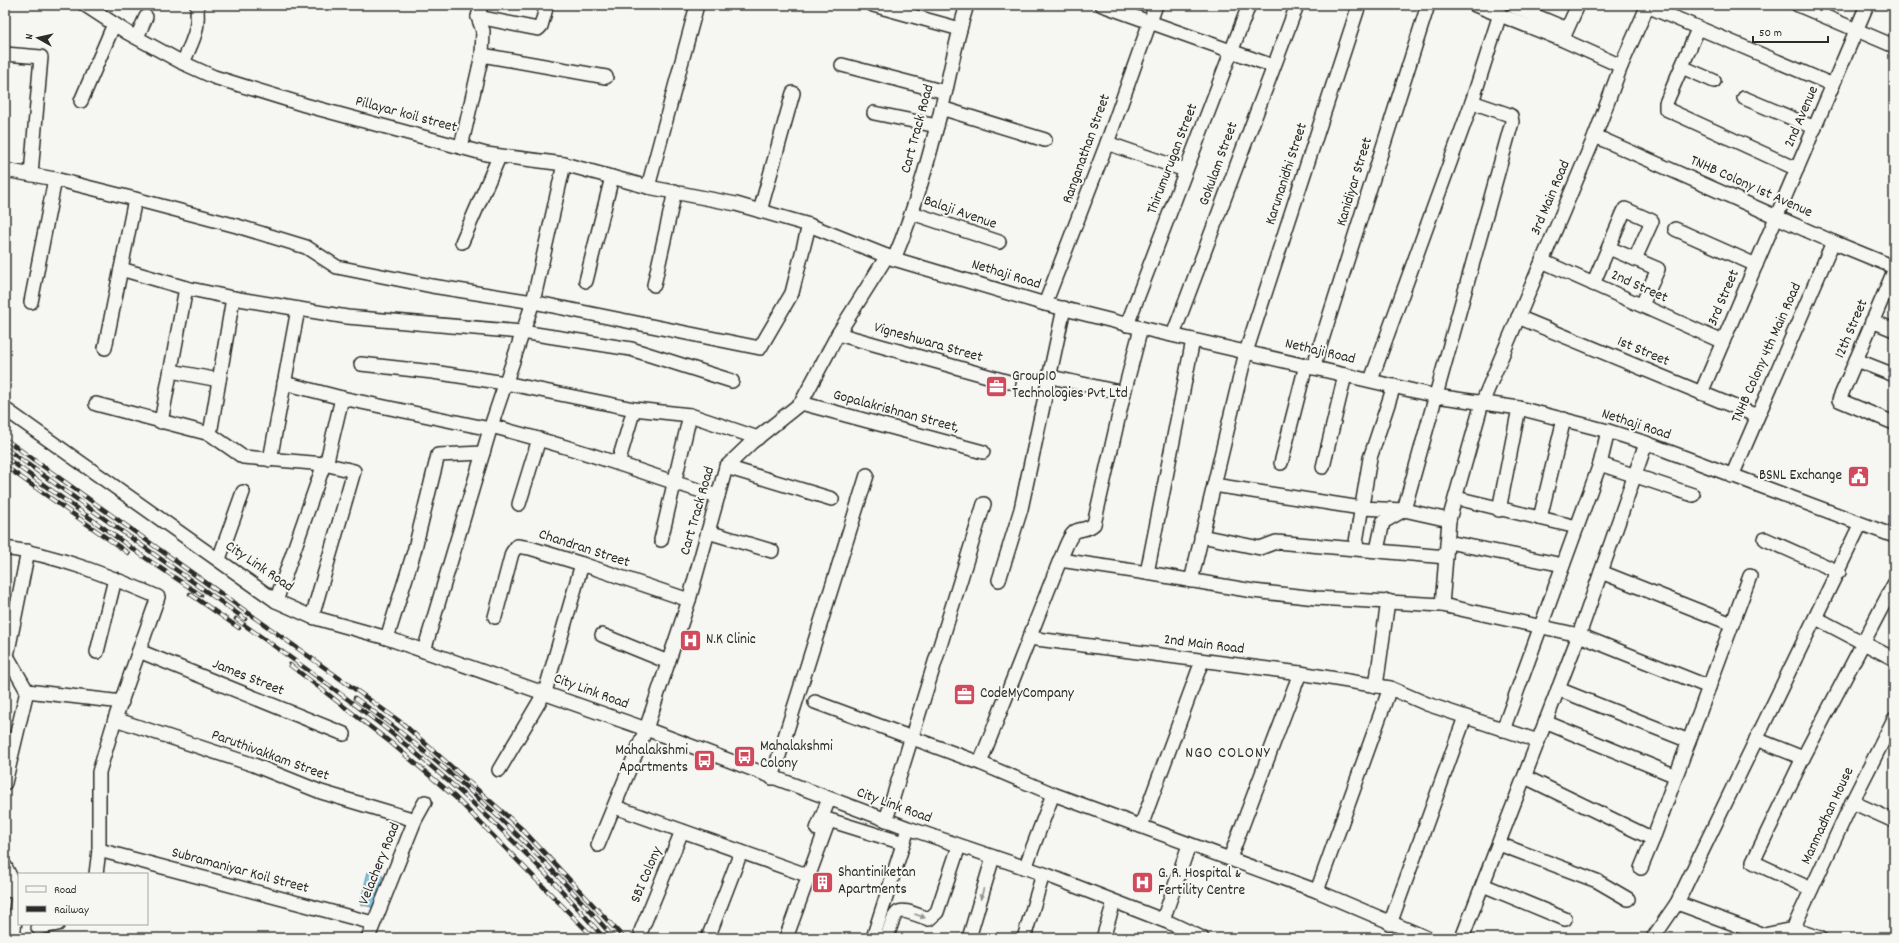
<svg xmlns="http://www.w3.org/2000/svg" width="1899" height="943" viewBox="0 0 1899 943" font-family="Dekko,sans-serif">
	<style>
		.water { fill: #84c8e6; stroke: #60899b }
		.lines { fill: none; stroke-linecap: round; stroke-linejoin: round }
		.minor-casing { stroke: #2b2b2b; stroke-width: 16 }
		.minor { stroke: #f6f6f2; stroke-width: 13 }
		.rail-casing { stroke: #2b2b2b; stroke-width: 4.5 }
		.rail { stroke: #f6f6f2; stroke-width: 3; stroke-dasharray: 9; stroke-linecap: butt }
		.oneway { fill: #90908e }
		.labels { text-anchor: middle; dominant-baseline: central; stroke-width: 4; stroke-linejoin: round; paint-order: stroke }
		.street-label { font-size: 15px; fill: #2b2b2b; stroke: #f6f6f2 }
		.poi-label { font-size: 15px; fill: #2b2b2b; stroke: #f6f6f2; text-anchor: start }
		.neighbourhood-label { font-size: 16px; letter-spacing: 1px; fill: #2b2b2b; stroke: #f6f6f2 }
	</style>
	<rect width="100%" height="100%" fill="#f6f6f2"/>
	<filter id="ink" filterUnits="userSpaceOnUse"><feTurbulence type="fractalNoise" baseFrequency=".025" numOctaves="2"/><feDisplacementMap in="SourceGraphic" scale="8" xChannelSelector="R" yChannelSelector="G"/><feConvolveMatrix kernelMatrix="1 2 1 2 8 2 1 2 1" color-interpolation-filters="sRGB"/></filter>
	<g filter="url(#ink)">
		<!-- water -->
		<path class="water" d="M368 872 383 876 375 908 360 904Z"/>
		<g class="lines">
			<defs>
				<g id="minor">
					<path d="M85 5 128 33 183 63 214 77 305 105 486 154 564 164 648 187 736 204 809 225 894 259 1045 304 1141 328 1436 396 1519 408 1608 431 1646 443 1894 536"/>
					<path d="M873 5 960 29"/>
					<path d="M1102 5 1273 66"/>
					<path d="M1475 5 1563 40 1621 66"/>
					<path d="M1798 5 1894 46"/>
					<path d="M1647 6 1833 85"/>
					<path d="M1515 7 1567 29"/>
					<path d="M478 17 538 29 541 26 547 5"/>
					<path d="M1698 29 1666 103V109L1797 169"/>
					<path d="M1564 36 1578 5"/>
					<path d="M137 37 146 17"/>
					<path d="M5 54 41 57 31 174"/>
					<path d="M482 55 606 77"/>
					<path d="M183 63C188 50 197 35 197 21 198 15 196 11 198 5"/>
					<path d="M842 65 945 92"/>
					<path d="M1682 67 1714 81"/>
					<path d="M1744 98 1815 128"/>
					<path d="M81 101 114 24"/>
					<path d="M941 108 1045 140"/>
					<path d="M874 113 937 126"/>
					<path d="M1595 136 1833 242 1894 267"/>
					<path d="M1107 143 1185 170"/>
					<path d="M461 147 482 55 483 31 478 17 481 5"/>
					<path d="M5 170 55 179 135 199 237 226 306 247 337 267 432 286 533 302 760 348 792 293 809 225"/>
					<path d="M648 187 697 5"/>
					<path d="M760 211 793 93"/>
					<path d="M912 213 999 242"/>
					<path d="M1675 229 1756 265"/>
					<path d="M462 242 499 157"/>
					<path d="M1609 248 1658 269 1642 305"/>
					<path d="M894 259C917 205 932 147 946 90 952 62 958 33 967 5"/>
					<path d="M1542 261 1723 342"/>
					<path d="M121 269 186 288 233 298 347 317 522 332 631 349 732 381"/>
					<path d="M1894 271 1839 400 1894 423"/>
					<path d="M586 281 612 177"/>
					<path d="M1593 284 1625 209 1652 221 1635 259"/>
					<path d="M654 285 675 191"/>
					<path d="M31 302 55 179"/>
					<path d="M1045 304 1107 143 1156 5"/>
					<path d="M1518 317 1757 416"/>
					<path d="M1872 321 1894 330"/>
					<path d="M1127 325 1249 5"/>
					<path d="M838 334 1009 382"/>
					<path d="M1173 335 1297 5"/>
					<path d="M105 348 135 199"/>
					<path d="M1856 360 1894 375"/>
					<path d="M361 364 433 372 505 383 634 409 690 415 758 438"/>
					<path d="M1313 368 1428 5"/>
					<path d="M171 371 219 380"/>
					<path d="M1371 380 1472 102 1500 14"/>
					<path d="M284 383 342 398"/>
					<path d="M1124 393 1141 328"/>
					<path d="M1701 393 1867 5"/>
					<path d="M801 403 983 452"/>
					<path d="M96 404 210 434 243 457 324 464 354 471 312 617"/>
					<path d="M5 409 276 601 312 617 387 638 646 729 908 828 1047 875 1170 923 1202 938"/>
					<path d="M161 422 186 288"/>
					<path d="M491 426C533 437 575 449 616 463 650 474 683 486 718 496"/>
					<path d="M210 434 233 298"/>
					<path d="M270 460 298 309"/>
					<path d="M618 463 634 409"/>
					<path d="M1281 463 1306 365"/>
					<path d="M1600 464 1693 495"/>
					<path d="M726 467 832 499"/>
					<path d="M1323 467 1345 375"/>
					<path d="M1732 476 1833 242"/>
					<path d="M1214 485 1361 508 1404 510 1449 520 1482 403 1595 136 1621 66 1648 5"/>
					<path d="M1456 498 1577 527"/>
					<path d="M519 504 539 439"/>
					<path d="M1499 510 1519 408"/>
					<path d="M1540 518 1564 419"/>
					<path d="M708 532 772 551"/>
					<path d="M1201 536 1260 548 1276 542 1446 557"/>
					<path d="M1765 539 1839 572"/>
					<path d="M661 540 690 415"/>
					<path d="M1448 542 1563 565"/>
					<path d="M5 548C57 555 109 576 158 597L115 719 99 772V850L96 874"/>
					<path d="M1355 548 1370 458 1394 386"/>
					<path d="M1377 550 1383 522 1404 510 1512 122 1511 116 1507 114 1472 102"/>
					<path d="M219 559 243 492"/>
					<path d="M1060 560 1147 573 1253 591 1316 598 1442 605 1579 635 1709 687"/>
					<path d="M1601 572 1732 624"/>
					<path d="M1147 573 1193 340"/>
					<path d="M999 580 1021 509 1064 308"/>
					<path d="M1191 581 1246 352 1359 5"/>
					<path d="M276 601 324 464 327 461 342 398 490 429"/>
					<path d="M1442 605 1449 520"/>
					<path d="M495 617 512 553 517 546 530 548 582 564 689 600"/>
					<path d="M1816 618 1894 659"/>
					<path d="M602 635 668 662"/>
					<path d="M387 638 414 552 438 455 483 453"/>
					<path d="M1029 638 1300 673 1390 688 1427 704 1538 741"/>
					<path d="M139 651 344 734"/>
					<path d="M424 651 491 426 533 302 564 164"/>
					<path d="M97 652 115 579"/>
					<path d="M5 656H7L27 691 5 783"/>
					<path d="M7 656 28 551"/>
					<path d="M1376 686 1388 601"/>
					<path d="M1558 689 1689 741"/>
					<path d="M27 691 122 702"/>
					<path d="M815 702 980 763 1053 794 1317 891 1427 938"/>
					<path d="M115 719 254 765 321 792 415 820"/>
					<path d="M1503 730 1600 464 1608 431"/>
					<path d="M1756 739 1803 758"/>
					<path d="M980 763 1060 560C1064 553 1068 536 1076 531 1083 528 1088 530 1094 524L1124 393 1051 377"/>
					<path d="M499 770 545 692 582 564"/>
					<path d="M1676 776 1750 576"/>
					<path d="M1525 777 1653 839 1676 776 1545 722"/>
					<path d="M772 778 867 475"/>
					<path d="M1852 802 1894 821"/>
					<path d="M615 807 801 873"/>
					<path d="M886 820 984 504"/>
					<path d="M1141 826 1202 661"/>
					<path d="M817 829 829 799"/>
					<path d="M1499 844 1597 881 1628 899"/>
					<path d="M598 845 646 729 689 600 726 467 751 443 801 403 838 334 887 256"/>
					<path d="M99 850 373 923"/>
					<path d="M1230 858 1300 673"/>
					<path d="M5 866 19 894"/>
					<path d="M1025 868 1053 794"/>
					<path d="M1641 868 1653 839"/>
					<path d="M1483 885 1565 919"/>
					<path d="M5 889 18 893 13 938"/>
					<path d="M1811 889 1753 862 1803 758 1894 584"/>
					<path d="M1317 891 1390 688"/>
					<path d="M1677 903 1764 935"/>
					<path d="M1163 920 1189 845"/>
					<path d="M1390 924 1465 717"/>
					<path d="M38 928 58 924"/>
					<path d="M1793 929 1852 802 1894 719"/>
					<path d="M1793 929 1820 938"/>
					<path d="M641 931 682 831"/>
					<path d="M368 938 415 820 425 802"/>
					<path d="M708 938 741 852"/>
					<path d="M786 938 829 820 903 843"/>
					<path d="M873 938 906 835"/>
					<path d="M887 938C897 904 897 908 929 919L937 912 959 846"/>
					<path d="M969 938 993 857"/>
					<path d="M1024 938 1043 874"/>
					<path d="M1103 938 1114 902"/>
					<path d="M1462 938 1579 635 1646 443"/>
					<path d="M1653 938 1677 903 1860 525"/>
					<path d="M1762 938 1764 935 1793 929"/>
				</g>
			</defs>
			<!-- minor casing -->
			<use href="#minor" class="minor-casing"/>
			<!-- minor -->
			<use href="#minor" class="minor"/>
			<defs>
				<g id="rail">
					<path d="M5 439 402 723 523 830 624 938"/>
					<path d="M5 448 245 619"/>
					<path d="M5 457 147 559 201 595"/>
					<path d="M5 466 128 553"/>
					<path d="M190 594 239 628"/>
					<path d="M236 619C289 657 344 694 395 736 470 797 541 864 604 938"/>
					<path d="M290 665 390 742 455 797 594 938"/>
					<path d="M355 698C451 767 537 849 614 938"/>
				</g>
			</defs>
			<!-- rail casing -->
			<use href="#rail" class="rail-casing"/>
			<!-- rail -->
			<use href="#rail" class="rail"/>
		</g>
		<!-- one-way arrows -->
		<defs><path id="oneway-solid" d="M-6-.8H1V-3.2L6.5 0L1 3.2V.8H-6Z"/></defs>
		<g class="oneway">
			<use href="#oneway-solid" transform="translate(982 894) rotate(106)"/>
			<use href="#oneway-solid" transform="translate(920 916) rotate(20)"/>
		</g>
	</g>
	<!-- icons -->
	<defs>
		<symbol id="office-square" viewBox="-11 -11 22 22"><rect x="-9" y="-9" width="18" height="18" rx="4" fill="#d1495b" stroke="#f6f6f2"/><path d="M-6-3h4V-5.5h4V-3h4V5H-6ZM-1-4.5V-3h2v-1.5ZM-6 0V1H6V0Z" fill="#fff"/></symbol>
		<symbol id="civic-square" viewBox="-11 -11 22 22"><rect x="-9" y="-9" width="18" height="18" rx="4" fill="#d1495b" stroke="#f6f6f2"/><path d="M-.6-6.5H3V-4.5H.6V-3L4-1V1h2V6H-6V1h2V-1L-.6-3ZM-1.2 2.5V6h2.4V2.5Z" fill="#fff"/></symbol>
		<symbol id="hospital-square" viewBox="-11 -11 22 22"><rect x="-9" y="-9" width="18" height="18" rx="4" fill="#d1495b" stroke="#f6f6f2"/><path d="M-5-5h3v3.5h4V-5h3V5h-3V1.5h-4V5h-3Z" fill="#fff"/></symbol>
		<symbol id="bus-square" viewBox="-11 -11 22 22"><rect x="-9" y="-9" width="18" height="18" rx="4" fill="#d1495b" stroke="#f6f6f2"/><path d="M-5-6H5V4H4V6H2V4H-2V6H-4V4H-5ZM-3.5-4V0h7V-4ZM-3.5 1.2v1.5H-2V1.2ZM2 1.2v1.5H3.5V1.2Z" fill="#fff"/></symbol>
		<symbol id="building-square" viewBox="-11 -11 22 22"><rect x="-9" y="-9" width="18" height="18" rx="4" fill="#d1495b" stroke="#f6f6f2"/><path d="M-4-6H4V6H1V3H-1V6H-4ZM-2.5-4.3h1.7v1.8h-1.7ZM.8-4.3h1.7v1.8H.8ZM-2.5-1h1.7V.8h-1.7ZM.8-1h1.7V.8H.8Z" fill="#fff"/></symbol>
	</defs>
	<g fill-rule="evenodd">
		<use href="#office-square" x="984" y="374" width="25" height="25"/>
		<use href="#civic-square" x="1846" y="464" width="25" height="25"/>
		<use href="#hospital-square" x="678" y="628" width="25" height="25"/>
		<use href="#office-square" x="952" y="682" width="25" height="25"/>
		<use href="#bus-square" x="732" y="744" width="25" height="25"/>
		<use href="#bus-square" x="692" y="748" width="25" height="25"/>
		<use href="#building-square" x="810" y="870" width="25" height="25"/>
		<use href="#hospital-square" x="1130" y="870" width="25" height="25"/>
	</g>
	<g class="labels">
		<!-- street labels -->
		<g class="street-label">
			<text transform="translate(406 115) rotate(15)">Pillayar koil street</text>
			<text transform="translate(1802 117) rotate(-67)">2nd Avenue</text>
			<text transform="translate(918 129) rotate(-75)">Cart Track Road</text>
			<text transform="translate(1087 149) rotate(-70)">Ranganathan Street</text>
			<text transform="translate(1173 159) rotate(-69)">Thirumurugan Street</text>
			<text transform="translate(1219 164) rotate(-70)">Gokulam Street</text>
			<text transform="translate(1287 174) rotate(-72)">Karunanidhi Street</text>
			<text transform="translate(1355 182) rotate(-73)">Kanidiyar Street</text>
			<text transform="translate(1751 187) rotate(24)">TNHB Colony 1st Avenue</text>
			<text transform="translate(1551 198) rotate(-67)">3rd Main Road</text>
			<text transform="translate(960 213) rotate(19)">Balaji Avenue</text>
			<text transform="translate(1006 275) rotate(17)">Nethaji Road</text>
			<text transform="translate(1639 287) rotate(24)">2nd Street</text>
			<text transform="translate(1724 298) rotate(-67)">3rd Street</text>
			<text transform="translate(1852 329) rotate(-67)">12th Street</text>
			<text transform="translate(928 343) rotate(16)">Vigneshwara Street</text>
			<text transform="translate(1320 352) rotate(13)">Nethaji Road</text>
			<text transform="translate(1643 352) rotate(23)">1st Street</text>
			<text transform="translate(1767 353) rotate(-66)">TNHB Colony 4th Main Road</text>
			<text transform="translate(896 412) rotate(15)">Gopalakrishnan Street,</text>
			<text transform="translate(1636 425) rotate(18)">Nethaji Road</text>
			<text transform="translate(698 511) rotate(-74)">Cart Track Road</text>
			<text transform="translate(584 549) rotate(18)">Chandran Street</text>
			<text transform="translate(259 567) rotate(34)">City Link Road</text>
			<text transform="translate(1204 645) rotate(7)">2nd Main Road</text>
			<text transform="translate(248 678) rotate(22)">James Street</text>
			<text transform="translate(591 692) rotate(20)">City Link Road</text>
			<text transform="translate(270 756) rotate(20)">Paruthivakkam Street</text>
			<text transform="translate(894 806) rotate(20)">City Link Road</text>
			<text transform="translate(1828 816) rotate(-65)">Manmadhan House</text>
			<text transform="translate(380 864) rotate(-68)">Velachery Road</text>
			<text transform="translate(240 871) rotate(15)">Subramaniyar Koil Street</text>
			<text transform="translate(647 875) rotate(-67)">SBI Colony</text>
		</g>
		<!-- poi labels -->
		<g class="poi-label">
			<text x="1012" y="377">Group10<tspan x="1012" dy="17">Technologies Pvt Ltd</tspan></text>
			<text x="1842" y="476" text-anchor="end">BSNL Exchange</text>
			<text x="706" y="640">N.K Clinic</text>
			<text x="980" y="694">CodeMyCompany</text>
			<text x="760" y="747">Mahalakshmi<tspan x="760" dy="17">Colony</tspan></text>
			<text x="688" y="751" text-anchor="end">Mahalakshmi<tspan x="688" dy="17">Apartments</tspan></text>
			<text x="838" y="873">Shantiniketan<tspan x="838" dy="17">Apartments</tspan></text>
			<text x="1158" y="874">G. R. Hospital &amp;<tspan x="1158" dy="17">Fertility Centre</tspan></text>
		</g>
		<!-- neighbourhood labels -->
		<g class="neighbourhood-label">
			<text x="1228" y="753">NGO COLONY</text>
		</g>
	</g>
	<!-- margin -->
	<rect width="1899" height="943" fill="none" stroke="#f6f6f2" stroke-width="20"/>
	<rect x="10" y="10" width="1879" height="923" fill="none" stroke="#2b2b2b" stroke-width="1.5" filter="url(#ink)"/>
	<!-- legend -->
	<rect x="18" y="873" width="130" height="52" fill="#f6f6f2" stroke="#a5a5a2"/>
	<rect x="26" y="886" width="20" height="6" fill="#f6f6f2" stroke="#a5a5a2"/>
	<text x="54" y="893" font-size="12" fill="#2b2b2b">Road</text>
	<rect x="26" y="906" width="20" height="6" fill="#2b2b2b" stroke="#a5a5a2"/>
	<text x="54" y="913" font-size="12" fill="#2b2b2b">Railway</text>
	<!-- north arrow -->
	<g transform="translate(38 38) rotate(278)" stroke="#f6f6f2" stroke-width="3" paint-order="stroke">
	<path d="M0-3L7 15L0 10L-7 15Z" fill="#2b2b2b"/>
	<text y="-6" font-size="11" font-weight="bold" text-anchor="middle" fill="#2b2b2b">N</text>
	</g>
	<!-- scale -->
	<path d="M1753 36v6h75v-6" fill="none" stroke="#2b2b2b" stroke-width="2"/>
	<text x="1759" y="36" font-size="12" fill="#2b2b2b" stroke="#f6f6f2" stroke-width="3" paint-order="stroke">50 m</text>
</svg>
